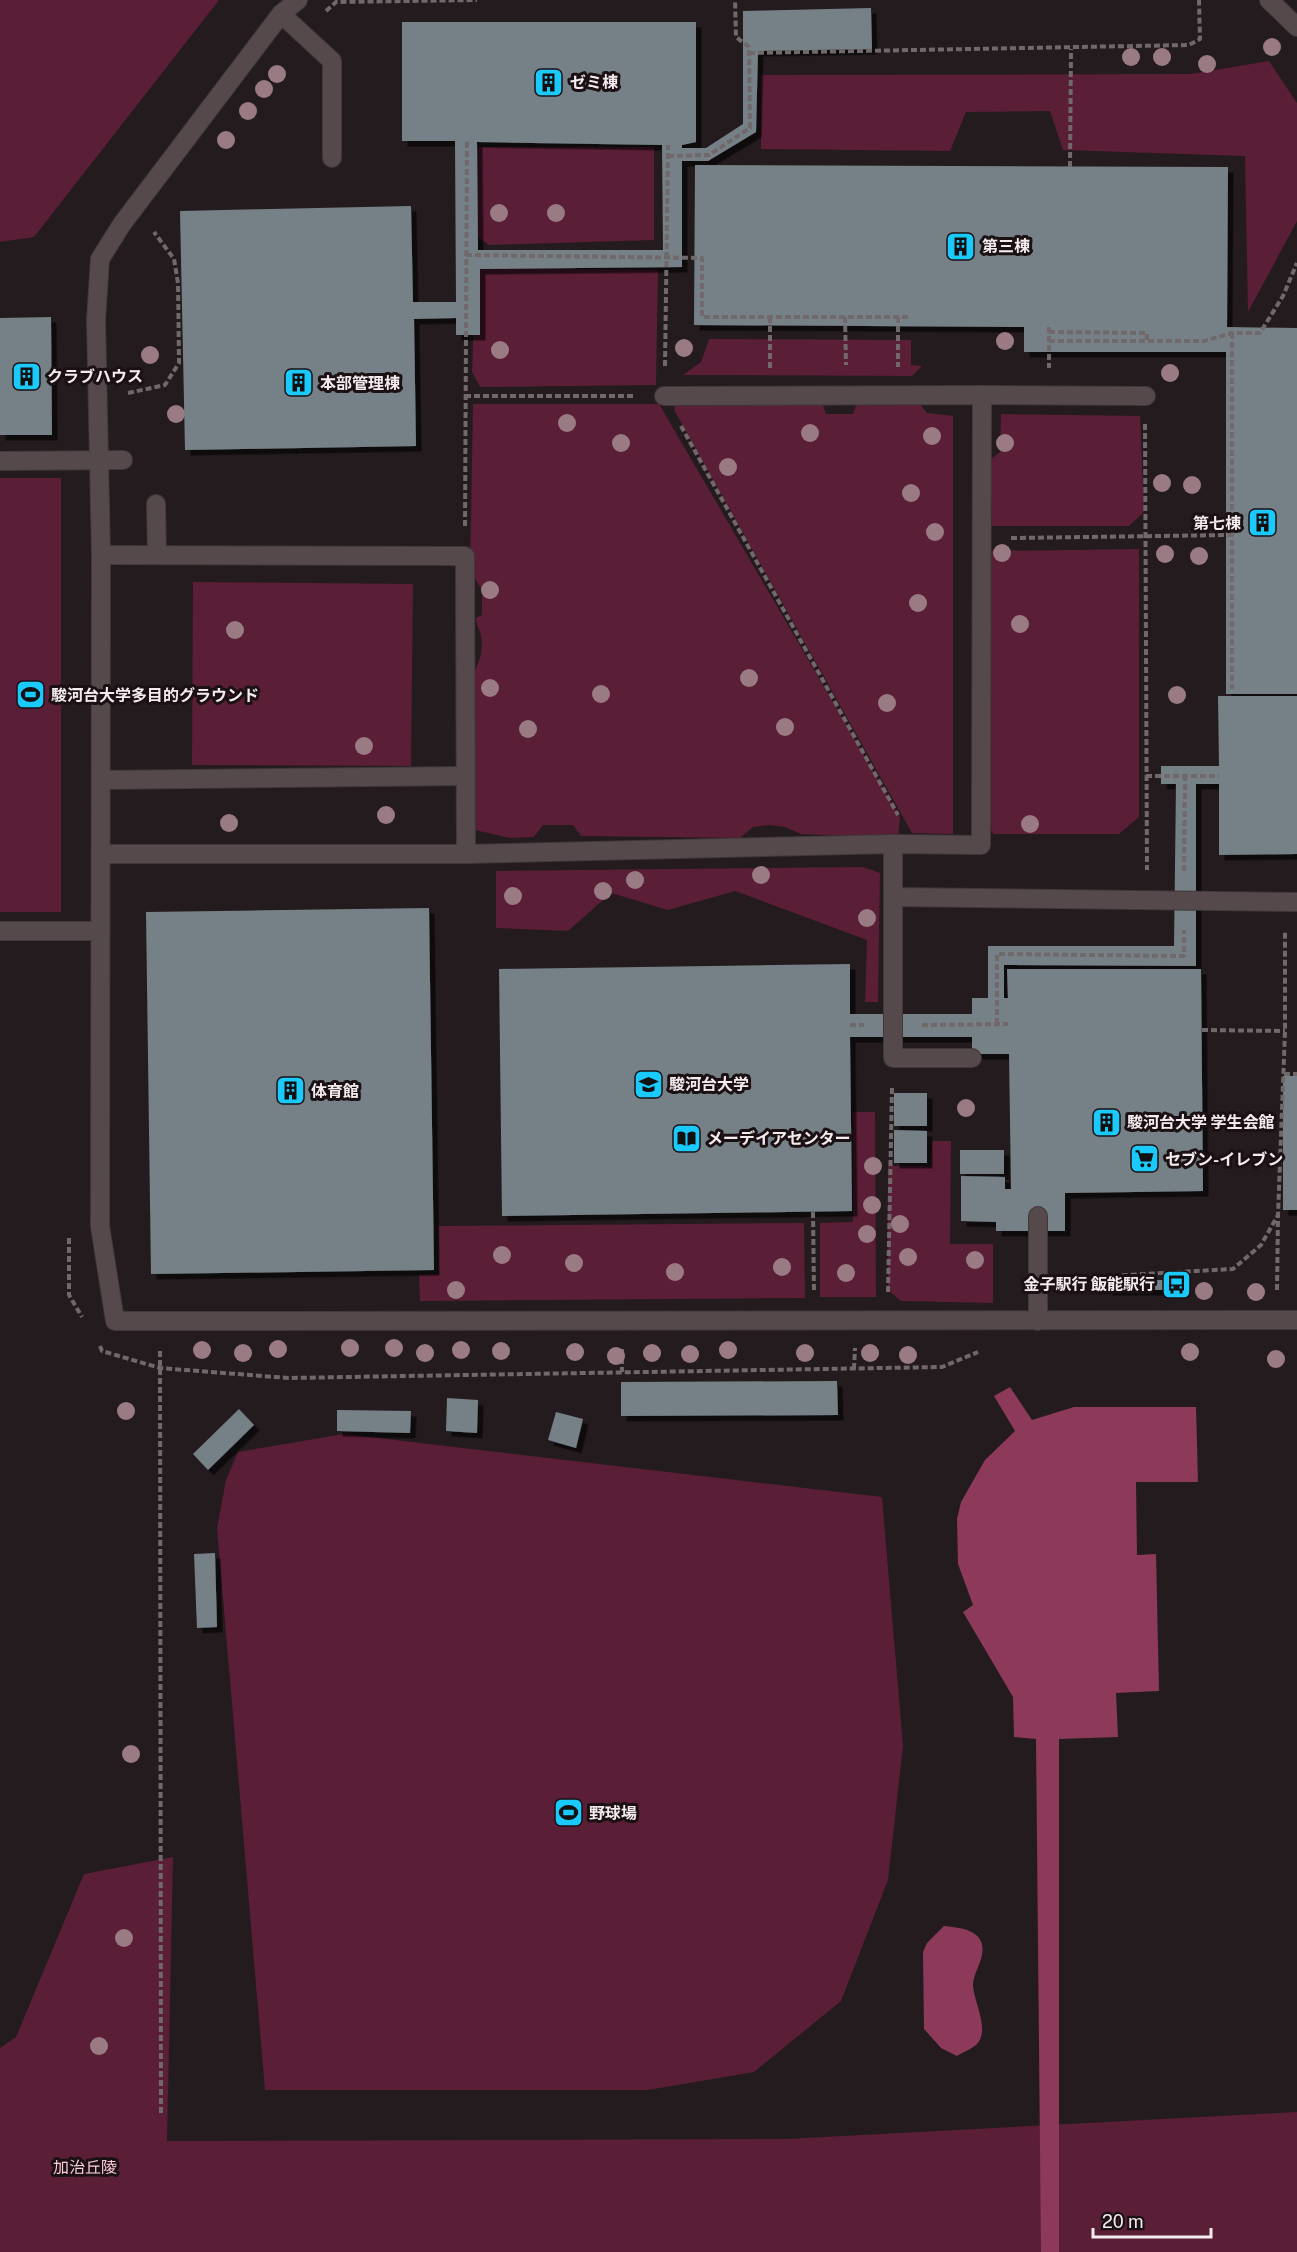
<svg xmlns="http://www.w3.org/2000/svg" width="1297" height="2252" viewBox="0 0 1297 2252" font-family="'Public Sans','Noto Sans JP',sans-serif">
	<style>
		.green { fill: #5a1e36 }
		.water { fill: #8d395a }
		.building { fill: #758186; fill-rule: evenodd; filter: url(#shadow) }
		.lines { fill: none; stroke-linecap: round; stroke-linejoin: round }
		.minor-casing { stroke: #40383a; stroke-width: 20 }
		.path { stroke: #70686a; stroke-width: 4; stroke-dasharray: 6 3; stroke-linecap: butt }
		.minor { stroke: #55494c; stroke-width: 18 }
		.tree { fill: #9a7b84 }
		.labels { text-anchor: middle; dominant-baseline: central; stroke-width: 6; stroke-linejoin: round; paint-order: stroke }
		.poi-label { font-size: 16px; font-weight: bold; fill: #f3ebed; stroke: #1b1114; text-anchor: start }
		.park-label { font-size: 16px; fill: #fbc9d8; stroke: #1b1114 }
	</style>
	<defs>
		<filter id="shadow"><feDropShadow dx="5.5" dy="5.5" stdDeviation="0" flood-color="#0009"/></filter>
	</defs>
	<rect width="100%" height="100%" fill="#241b1e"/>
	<!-- green -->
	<g class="green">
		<path d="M0 0H219L34 237 0 242Z"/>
		<path d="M1269 61 1297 103V221L1248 312 1245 156 1063 150 1050 111 966 112 950 151 761 149V75L1191 74Z"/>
		<path d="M478 147H654V240L489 245 478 237Z"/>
		<path d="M476 268 658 270 656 385 480 387 472 372Z"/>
		<path d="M709 339 911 340V365L922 366 912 376 683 375 701 362Z"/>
		<path d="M677 400 822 402 826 414H853L857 402H918L927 413 953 416V834L912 833 674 410Z"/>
		<path d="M473 404H659L900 817 898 838 801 834 785 827 769 825 753 827 740 838 581 836 573 825H543L534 837 510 838 475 830 472 678C478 664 484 652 481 636 480 629 476 626 476 618L482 615V590L470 571Z"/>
		<path d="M1001 414 1140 416 1144 512 1129 526H992L990 460 1000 452Z"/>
		<rect x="0" y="478" width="61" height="434"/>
		<path d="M1139 549V817L1119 834H994L986 825 990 551Z"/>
		<path d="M193 582 413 584 411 766 192 765Z"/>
		<path d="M863 867 880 873 878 1002H865L867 940 735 891 668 910 611 893 568 931 496 928V871Z"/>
		<path d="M853 1112H875L876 1297H820V1223L853 1222Z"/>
		<path d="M932 1141H951L950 1244H993V1303L901 1301 888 1290V1166H931Z"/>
		<path d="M804 1223 805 1298 420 1301 419 1275 439 1274V1226Z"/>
		<path d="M344 1434 882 1497 903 1746 888 1880 841 2001 754 2072 648 2090H265L217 1528 226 1480 238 1452Z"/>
		<path d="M173 1857 167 2141 786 2139 1297 2112V2252H0V2048L16 2037 84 1874Z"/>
	</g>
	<!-- water -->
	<g class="water">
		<path d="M1010 1387 1032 1420 1074 1407H1196L1198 1482H1136L1137 1555 1156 1554 1159 1691 1116 1693 1118 1737 1059 1739V2252H1041L1036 1739 1014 1737 1013 1697 963 1612 973 1605 958 1564 957 1519 961 1502 985 1460 1015 1431 994 1396Z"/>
		<path d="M944 1926C964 1928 989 1931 981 1959 978 1969 973 1976 973 1986 974 2001 990 2031 977 2044 972 2049 963 2052 957 2056L941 2048 924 2029 923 1952 927 1943Z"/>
	</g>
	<!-- building -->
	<g class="building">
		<path d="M871 8 872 49 758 51 756 132 708 161H682V267L480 269V335H456V318L414 319 416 446 185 450 180 211 411 206 413 302H456L455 141H402V22H696V142L682 145V148H706L743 124V11ZM477 142 662 145 663 250H478Z"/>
		<path d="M695 165 1228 167 1227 327 1297 328V694H1226V352H1024V327L694 325Z"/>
		<path d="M51 317 52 435H0V318Z"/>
		<path d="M1218 696H1297V854L1219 855V784H1196V966L1004 965V998H1008L1007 969H1201L1203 1191 1065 1193V1231H996V1222L961 1221V1176L1005 1177V1189H1011L1009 1054H972V1037H850L852 1211 502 1216 499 969 850 964V1014H972V998H988V946H1174L1176 784H1161V766H1219Z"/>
		<path d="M429 908 434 1270 151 1274 146 912Z"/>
		<rect x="1283" y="1076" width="14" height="134"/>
		<rect x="894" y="1093" width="33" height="33"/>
		<path d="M894 1130 927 1131V1163H894Z"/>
		<rect x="960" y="1150" width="44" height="24"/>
		<path d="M1107 1280H1174L1175 1290H1107Z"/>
		<path d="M837 1381 838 1415 621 1416V1382Z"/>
		<path d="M447 1398 478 1400 477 1433 446 1431Z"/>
		<path d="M239 1409 254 1425 208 1470 193 1454Z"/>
		<path d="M337 1410 411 1411 410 1433 337 1431Z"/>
		<path d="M556 1412 583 1419 576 1448 548 1440Z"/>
		<path d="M215 1553 217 1627 197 1628 194 1554Z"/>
	</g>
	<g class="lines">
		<defs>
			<g id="minor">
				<path d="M298 0 281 14 122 224 100 259 96 320 101 555 100 1226 115 1321 1297 1320"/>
				<path d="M1269 0 1297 27"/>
				<path d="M281 14 332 61V158"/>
				<path d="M982 395 1146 396"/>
				<path d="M0 461 123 460"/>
				<path d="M156 504 157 555"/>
				<path d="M101 555 465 556 466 854H102"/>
				<path d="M101 780 464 776"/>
				<path d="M893 844V1058H972"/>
				<path d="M466 854 893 844 981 845 982 395 664 396"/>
				<path d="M893 897 1297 902"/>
				<path d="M0 931H99"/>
				<path d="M1038 1216V1321"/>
			</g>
		</defs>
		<!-- minor casing -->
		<use href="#minor" class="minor-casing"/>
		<!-- path -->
		<g class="path">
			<path d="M326 11 336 2 477 0"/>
			<path d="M749 53 1189 45 1200 39 1199 0"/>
			<path d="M668 156 709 155 750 128 749 47 736 37 735 0"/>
			<path d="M1070 167 1071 49"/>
			<path d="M466 255 702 258V317H909"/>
			<path d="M770 317V368"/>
			<path d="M845 317 846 365"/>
			<path d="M898 317V367"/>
			<path d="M1049 327V368"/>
			<path d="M1049 332 1147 333V341"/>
			<path d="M1232 333V689"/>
			<path d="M1049 341H1204L1232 333H1260L1283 296 1297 263"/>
			<path d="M665 366 668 145"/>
			<path d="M128 393 165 385 179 363 178 283 174 259 154 232"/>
			<path d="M465 396H636"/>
			<path d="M1145 424 1147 870"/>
			<path d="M681 426 898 815"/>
			<path d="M465 526 467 141"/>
			<path d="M1011 538 1231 535"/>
			<path d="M1146 776H1219"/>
			<path d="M1184 871 1185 776"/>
			<path d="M997 1024V954L1184 956V930"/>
			<path d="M850 1025H864"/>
			<path d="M922 1025 1008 1024"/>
			<path d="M1202 1030 1285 1031"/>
			<path d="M1284 1074H1297"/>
			<path d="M813 1212 814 1291"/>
			<path d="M69 1238V1295L82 1317"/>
			<path d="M1070 1289 1108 1276 1233 1269 1261 1245 1278 1215 1285 1031V932"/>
			<path d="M1277 1290 1278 1215"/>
			<path d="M888 1292 892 1087"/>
			<path d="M100 1346 102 1351 160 1368 288 1378 942 1367 978 1352"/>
			<path d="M622 1349V1372"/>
			<path d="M160 1351 161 2114"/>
			<path d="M854 1369 855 1348"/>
		</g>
		<!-- minor -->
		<use href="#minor" class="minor"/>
	</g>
	<!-- trees -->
	<g class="tree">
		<circle cx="1272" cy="47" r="9"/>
		<circle cx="1131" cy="57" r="9"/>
		<circle cx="1162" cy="57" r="9"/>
		<circle cx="1207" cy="64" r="9"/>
		<circle cx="277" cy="74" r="9"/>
		<circle cx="264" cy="89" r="9"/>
		<circle cx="248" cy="111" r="9"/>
		<circle cx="226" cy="140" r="9"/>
		<circle cx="499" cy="213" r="9"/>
		<circle cx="556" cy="213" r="9"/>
		<circle cx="1005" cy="341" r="9"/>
		<circle cx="684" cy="348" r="9"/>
		<circle cx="500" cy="350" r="9"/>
		<circle cx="150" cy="355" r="9"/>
		<circle cx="1170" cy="373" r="9"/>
		<circle cx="176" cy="414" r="9"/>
		<circle cx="567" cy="423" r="9"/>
		<circle cx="810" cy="433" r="9"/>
		<circle cx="932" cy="436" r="9"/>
		<circle cx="621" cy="443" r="9"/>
		<circle cx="1005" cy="443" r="9"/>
		<circle cx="728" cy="467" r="9"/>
		<circle cx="1162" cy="483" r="9"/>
		<circle cx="1192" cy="485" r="9"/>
		<circle cx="911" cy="493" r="9"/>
		<circle cx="935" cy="532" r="9"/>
		<circle cx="1002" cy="553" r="9"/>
		<circle cx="1165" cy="554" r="9"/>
		<circle cx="1199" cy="556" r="9"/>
		<circle cx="490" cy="590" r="9"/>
		<circle cx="918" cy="603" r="9"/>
		<circle cx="1020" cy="624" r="9"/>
		<circle cx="235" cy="630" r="9"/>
		<circle cx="749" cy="678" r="9"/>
		<circle cx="490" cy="688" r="9"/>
		<circle cx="601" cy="694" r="9"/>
		<circle cx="1177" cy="695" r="9"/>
		<circle cx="887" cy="703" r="9"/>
		<circle cx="785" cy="727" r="9"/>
		<circle cx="528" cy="729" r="9"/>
		<circle cx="364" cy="746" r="9"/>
		<circle cx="386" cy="815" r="9"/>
		<circle cx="229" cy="823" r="9"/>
		<circle cx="1030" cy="824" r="9"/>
		<circle cx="761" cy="875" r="9"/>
		<circle cx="635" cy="880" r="9"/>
		<circle cx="603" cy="891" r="9"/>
		<circle cx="513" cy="896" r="9"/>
		<circle cx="867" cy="918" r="9"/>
		<circle cx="966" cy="1108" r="9"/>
		<circle cx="873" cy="1166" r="9"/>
		<circle cx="872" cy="1205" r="9"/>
		<circle cx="900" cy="1224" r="9"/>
		<circle cx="867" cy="1234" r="9"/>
		<circle cx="502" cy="1255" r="9"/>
		<circle cx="908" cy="1257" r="9"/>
		<circle cx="975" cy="1260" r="9"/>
		<circle cx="574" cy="1263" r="9"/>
		<circle cx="782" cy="1267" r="9"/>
		<circle cx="675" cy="1272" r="9"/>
		<circle cx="846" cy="1273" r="9"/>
		<circle cx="456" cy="1290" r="9"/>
		<circle cx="1204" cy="1291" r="9"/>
		<circle cx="1256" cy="1292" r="9"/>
		<circle cx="350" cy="1348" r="9"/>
		<circle cx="394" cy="1348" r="9"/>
		<circle cx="278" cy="1349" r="9"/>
		<circle cx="202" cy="1350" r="9"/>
		<circle cx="461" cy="1350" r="9"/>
		<circle cx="728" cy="1350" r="9"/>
		<circle cx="501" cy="1351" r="9"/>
		<circle cx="575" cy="1352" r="9"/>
		<circle cx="1190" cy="1352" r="9"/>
		<circle cx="243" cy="1353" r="9"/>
		<circle cx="425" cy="1353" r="9"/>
		<circle cx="652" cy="1353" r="9"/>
		<circle cx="805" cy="1353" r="9"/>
		<circle cx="870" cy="1353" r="9"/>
		<circle cx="690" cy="1354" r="9"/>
		<circle cx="908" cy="1355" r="9"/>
		<circle cx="616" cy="1356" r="9"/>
		<circle cx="1276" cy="1359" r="9"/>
		<circle cx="126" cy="1411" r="9"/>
		<circle cx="131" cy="1754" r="9"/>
		<circle cx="124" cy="1938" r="9"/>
		<circle cx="99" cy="2046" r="9"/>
	</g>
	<!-- icons -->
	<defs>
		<symbol id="building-square" viewBox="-11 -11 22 22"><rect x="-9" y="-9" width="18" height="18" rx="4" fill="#1acafc" stroke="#1b1114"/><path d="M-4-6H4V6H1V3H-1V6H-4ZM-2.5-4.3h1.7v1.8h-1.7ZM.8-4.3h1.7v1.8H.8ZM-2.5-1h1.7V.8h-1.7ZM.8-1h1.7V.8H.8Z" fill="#111"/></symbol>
		<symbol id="stadium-square" viewBox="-11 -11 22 22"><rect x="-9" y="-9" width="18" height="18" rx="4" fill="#1acafc" stroke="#1b1114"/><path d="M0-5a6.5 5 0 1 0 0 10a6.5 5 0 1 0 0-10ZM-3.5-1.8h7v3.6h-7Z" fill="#111"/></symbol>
		<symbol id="university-square" viewBox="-11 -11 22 22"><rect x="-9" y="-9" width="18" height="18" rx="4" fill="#1acafc" stroke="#1b1114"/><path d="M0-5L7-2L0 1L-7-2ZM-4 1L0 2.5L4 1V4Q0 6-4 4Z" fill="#111"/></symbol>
		<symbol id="library-square" viewBox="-11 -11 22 22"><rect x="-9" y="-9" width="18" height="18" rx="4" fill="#1acafc" stroke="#1b1114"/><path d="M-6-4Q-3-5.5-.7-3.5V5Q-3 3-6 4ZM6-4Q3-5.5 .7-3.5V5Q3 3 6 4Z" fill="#111"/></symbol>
		<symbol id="supermarket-square" viewBox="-11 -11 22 22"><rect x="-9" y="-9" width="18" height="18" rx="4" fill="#1acafc" stroke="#1b1114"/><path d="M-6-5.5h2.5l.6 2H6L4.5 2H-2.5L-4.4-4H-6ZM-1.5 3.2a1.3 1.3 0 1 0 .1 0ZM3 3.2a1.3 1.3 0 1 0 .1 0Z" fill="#111"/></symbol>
		<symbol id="bus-square" viewBox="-11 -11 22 22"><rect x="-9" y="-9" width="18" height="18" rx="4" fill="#1acafc" stroke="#1b1114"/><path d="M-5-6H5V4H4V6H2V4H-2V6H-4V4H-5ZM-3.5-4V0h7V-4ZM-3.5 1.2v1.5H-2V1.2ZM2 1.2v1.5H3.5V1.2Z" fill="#111"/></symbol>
	</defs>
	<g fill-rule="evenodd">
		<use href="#building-square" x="532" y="66" width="33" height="33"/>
		<use href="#building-square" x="944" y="230" width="33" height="33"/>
		<use href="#building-square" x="10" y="360" width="33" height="33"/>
		<use href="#building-square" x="282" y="366" width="33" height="33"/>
		<use href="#building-square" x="1246" y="506" width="33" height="33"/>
		<use href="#stadium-square" x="14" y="678" width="33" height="33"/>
		<use href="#university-square" x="632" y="1068" width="33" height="33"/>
		<use href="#building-square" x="274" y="1074" width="33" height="33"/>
		<use href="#building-square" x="1090" y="1106" width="33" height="33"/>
		<use href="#library-square" x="670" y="1122" width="33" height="33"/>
		<use href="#supermarket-square" x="1128" y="1142" width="33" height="33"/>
		<use href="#bus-square" x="1160" y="1268" width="33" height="33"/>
		<use href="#stadium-square" x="552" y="1796" width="33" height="33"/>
	</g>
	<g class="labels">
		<!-- poi labels -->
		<g class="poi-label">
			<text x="570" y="82">ゼミ棟</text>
			<text x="982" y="246">第三棟</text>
			<text x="47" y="376">クラブハウス</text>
			<text x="320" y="383">本部管理棟</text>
			<text x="1241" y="523" text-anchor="end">第七棟</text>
			<text x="51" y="695">駿河台大学多目的グラウンド</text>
			<text x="669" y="1084">駿河台大学</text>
			<text x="311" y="1091">体育館</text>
			<text x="1127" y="1122">駿河台大学 学生会館</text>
			<text x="707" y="1138">メーデイアセンター</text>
			<text x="1165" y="1159">セブン-イレブン</text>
			<text x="1155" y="1284" text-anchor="end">金子駅行 飯能駅行</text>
			<text x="589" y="1813">野球場</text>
		</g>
		<!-- park labels -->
		<g class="park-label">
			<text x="85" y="2167">加治丘陵</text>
		</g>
	</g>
	<!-- scale -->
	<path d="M1093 2228v9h118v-9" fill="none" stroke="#f3ebed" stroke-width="3"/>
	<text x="1102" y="2228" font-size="18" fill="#f3ebed" stroke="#1b1114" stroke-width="4.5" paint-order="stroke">20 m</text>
</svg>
